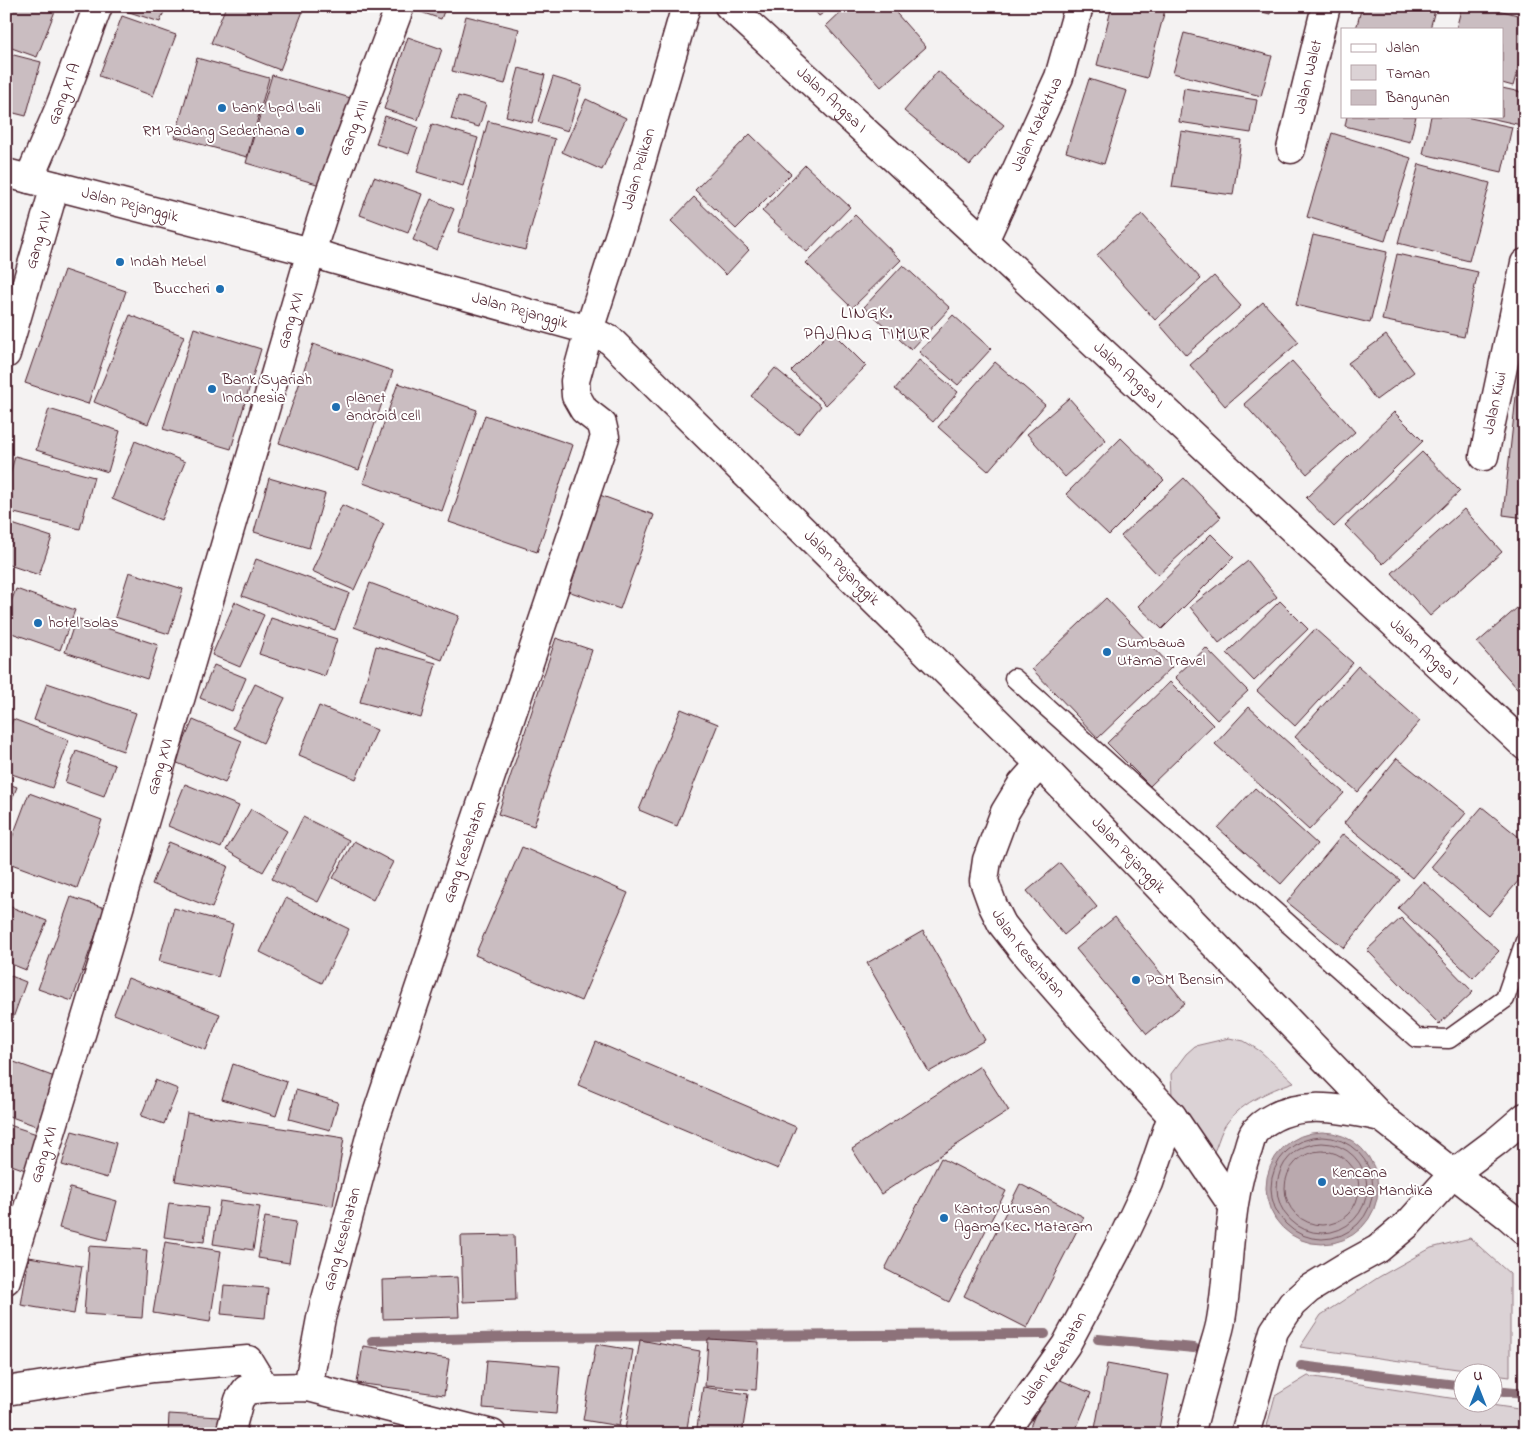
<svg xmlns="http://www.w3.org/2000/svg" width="1531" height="1440" viewBox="0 0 1531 1440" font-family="'Indie Flower',sans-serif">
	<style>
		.green { fill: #dbd2d5; stroke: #927880 }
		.water { fill: #baa9ae; stroke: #8d727a }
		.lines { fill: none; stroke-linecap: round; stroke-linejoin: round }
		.shore { stroke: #77565f; stroke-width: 1 }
		.stream { stroke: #8d727a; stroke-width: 10 }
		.building { fill: #cabdc1; stroke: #4a1f2b }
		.service-casing { stroke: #4a1f2b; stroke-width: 21 }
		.minor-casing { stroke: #4a1f2b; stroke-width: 31 }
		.tertiary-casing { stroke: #4a1f2b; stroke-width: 31 }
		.secondary-casing { stroke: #4a1f2b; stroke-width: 31 }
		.primary-casing { stroke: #4a1f2b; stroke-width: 31 }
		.service { stroke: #fff; stroke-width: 18 }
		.minor { stroke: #fff; stroke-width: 28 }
		.tertiary { stroke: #fff; stroke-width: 28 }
		.secondary { stroke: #fff; stroke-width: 28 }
		.primary { stroke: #fff; stroke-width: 28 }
		.poi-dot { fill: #1f6fb2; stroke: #fff; stroke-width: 2 }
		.labels { text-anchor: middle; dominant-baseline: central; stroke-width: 4; stroke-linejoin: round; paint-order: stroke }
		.street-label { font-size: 16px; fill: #4a1f2b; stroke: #fff }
		.poi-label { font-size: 16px; fill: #4a1f2b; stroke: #fff; text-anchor: start }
		.neighbourhood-label { font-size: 18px; letter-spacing: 1px; fill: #4a1f2b; stroke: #fff }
	</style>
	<rect width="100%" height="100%" fill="#f4f2f2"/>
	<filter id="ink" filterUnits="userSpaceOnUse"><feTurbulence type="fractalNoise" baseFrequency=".02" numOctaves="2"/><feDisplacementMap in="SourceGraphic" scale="10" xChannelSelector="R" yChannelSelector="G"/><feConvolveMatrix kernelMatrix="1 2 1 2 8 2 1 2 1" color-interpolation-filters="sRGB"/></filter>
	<g filter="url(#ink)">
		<!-- green -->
		<g class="green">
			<path d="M1229 1038 1244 1041 1260 1051 1294 1082C1270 1090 1236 1105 1223 1129 1219 1137 1217 1146 1213 1154L1172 1096 1171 1074 1186 1054 1195 1046Z"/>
			<path d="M1470 1238 1510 1274V1377L1494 1375V1372H1479L1300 1347 1321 1315 1379 1277 1431 1248Z"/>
			<path d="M1308 1376 1463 1400 1464 1402 1478 1403 1525 1410V1434H1265L1275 1396Z"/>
		</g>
		<!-- water -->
		<circle class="water" cx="1322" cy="1188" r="56"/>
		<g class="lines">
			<!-- shore -->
			<g class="shore">
				<circle cx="1322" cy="1188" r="51"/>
				<circle cx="1322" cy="1188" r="45"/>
				<circle cx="1322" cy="1188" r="37"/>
			</g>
			<!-- stream -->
			<g class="stream">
				<path d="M1098 1339 1194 1348"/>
				<path d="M372 1341 518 1337 1045 1334"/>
				<path d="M1301 1366 1464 1386"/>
				<path d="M1494 1390 1525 1393"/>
			</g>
		</g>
		<!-- building -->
		<g class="building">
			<path d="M13 6H57L37 57 6 46V24Z"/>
			<path d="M121 6H166L160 22 120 9Z"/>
			<path d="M226 6H305L280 70 211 43Z"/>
			<path d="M416 6H446L441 19 415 10Z"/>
			<path d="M811 6H833L819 16Z"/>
			<path d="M847 6H890L926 47 881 87 826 26Z"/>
			<path d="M1112 6H1166L1147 78 1097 65Z"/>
			<path d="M1240 6H1272L1270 14Z"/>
			<path d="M1362 6H1436L1430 29H1356Z"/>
			<path d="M1462 6H1484L1525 17V44L1513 86 1502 83V29H1456Z"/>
			<path d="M122 16 176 35 153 96 99 76Z"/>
			<path d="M466 16 519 29 505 84 452 71Z"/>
			<path d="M1184 33 1272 56 1261 96 1173 73Z"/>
			<path d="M408 37 442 49 418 120 384 109Z"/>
			<path d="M6 53 41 62 26 116 6 111Z"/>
			<path d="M197 58 269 78 247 157 175 137Z"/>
			<path d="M519 68 545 75 532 123 506 116Z"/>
			<path d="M938 71 1004 125 970 165 904 111Z"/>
			<path d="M272 75 354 99 327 187 246 163Z"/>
			<path d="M553 77 582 86 568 131 538 122Z"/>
			<path d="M1089 79 1127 91 1104 164 1066 152Z"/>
			<path d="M1184 88 1257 100 1251 133 1179 122Z"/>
			<path d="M1502 88 1525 93V107L1521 125 1481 116H1502Z"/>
			<path d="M458 96 486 104 479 127 451 119Z"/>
			<path d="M586 99 626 118 602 170 562 152Z"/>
			<path d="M385 116 418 127 409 154 376 144Z"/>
			<path d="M1347 116H1416L1410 142 1345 126Z"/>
			<path d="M1431 116H1461L1512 127 1502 172 1423 154Z"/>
			<path d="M488 121 555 139 525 250 458 232Z"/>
			<path d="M432 124 478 138 463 186 417 172Z"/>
			<path d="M1181 131 1241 140 1233 195 1172 187Z"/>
			<path d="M1332 133 1411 158 1385 241 1307 217Z"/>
			<path d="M750 134 791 174 736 229 695 190Z"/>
			<path d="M1419 164 1490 183 1469 261 1398 243Z"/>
			<path d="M805 165 850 207 807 252 762 211Z"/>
			<path d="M374 177 422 194 408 233 360 215Z"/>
			<path d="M694 197 749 250 726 275 671 221Z"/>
			<path d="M431 199 454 209 437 250 413 240Z"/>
			<path d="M1142 214 1201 279 1155 320 1097 255Z"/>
			<path d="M855 215 901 260 852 308 806 263Z"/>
			<path d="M1313 235 1387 252 1370 323 1296 305Z"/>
			<path d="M1397 254 1478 272 1464 337 1382 320Z"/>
			<path d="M903 265 950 308 911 350 864 307Z"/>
			<path d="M64 270 126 291 88 404 25 383Z"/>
			<path d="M1214 276 1241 306 1186 355 1160 325Z"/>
			<path d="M1263 302 1299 342 1225 406 1190 365Z"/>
			<path d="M130 315 184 336 148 424 94 402Z"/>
			<path d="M953 315 991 349 958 385 919 352Z"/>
			<path d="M194 328 261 349 231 449 163 429Z"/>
			<path d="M831 331 866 366 826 405 791 371Z"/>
			<path d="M1386 335 1414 372 1376 400 1348 363Z"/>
			<path d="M313 344 393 371 359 470 279 443Z"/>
			<path d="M1521 351H1525V518L1503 515Z"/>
			<path d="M919 360 958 392 933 422 895 389Z"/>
			<path d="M1292 361 1355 432 1307 474 1244 404Z"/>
			<path d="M995 362 1045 405 988 471 938 427Z"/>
			<path d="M775 368 821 406 798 434 751 396Z"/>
			<path d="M398 383 477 410 442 511 363 483Z"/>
			<path d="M1069 398 1106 440 1065 477 1027 434Z"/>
			<path d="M49 409 120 431 108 472 36 450Z"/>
			<path d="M1394 412 1423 441 1334 527 1306 498Z"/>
			<path d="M485 415 573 445 537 552 449 522Z"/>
			<path d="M1121 438 1164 480 1109 535 1066 494Z"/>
			<path d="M135 441 185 462 161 520 112 499Z"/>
			<path d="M1422 452 1460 491 1383 564 1345 525Z"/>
			<path d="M15 456 94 477 80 529 6 511V490Z"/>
			<path d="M269 478 325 494 309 548 254 532Z"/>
			<path d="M1184 478 1221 517 1158 575 1121 536Z"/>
			<path d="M597 494 654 515 620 609 562 589Z"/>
			<path d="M342 505 384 524 354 590 312 571Z"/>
			<path d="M1464 509 1502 552 1430 616 1392 573Z"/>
			<path d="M6 522 52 537 39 575 6 564Z"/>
			<path d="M1211 534 1234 557 1162 629 1138 606Z"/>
			<path d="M256 559 349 593 335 630 242 596Z"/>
			<path d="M1248 561 1277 597 1219 643 1190 607Z"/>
			<path d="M129 572 183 589 169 634 115 617Z"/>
			<path d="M370 583 459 616 442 660 354 627Z"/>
			<path d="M16 589 75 610 60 650 6 631V615Z"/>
			<path d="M1106 598 1172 667 1098 738 1032 669Z"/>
			<path d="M1280 601 1308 629 1254 681 1227 653Z"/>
			<path d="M1525 601V697L1477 643Z"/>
			<path d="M235 602 264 615 240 667 212 655Z"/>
			<path d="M76 618 158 645 147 679 65 652Z"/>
			<path d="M271 618 337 639 325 676 259 654Z"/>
			<path d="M1315 629 1353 663 1295 726 1257 691Z"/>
			<path d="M556 638 592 650 534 826 498 814Z"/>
			<path d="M376 646 436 663 421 718 360 702Z"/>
			<path d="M1206 648 1248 691 1217 720 1175 677Z"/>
			<path d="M214 665 246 678 232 711 200 698Z"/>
			<path d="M1358 666 1420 721 1358 792 1295 737Z"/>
			<path d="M1170 682 1213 725 1150 786 1107 743Z"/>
			<path d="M47 683 136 713 123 751 34 720Z"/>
			<path d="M255 684 285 698 263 743 233 728Z"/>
			<path d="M319 706 377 730 356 779 299 755Z"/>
			<path d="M1249 707 1344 793 1309 830 1215 744Z"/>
			<path d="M681 709 718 724 677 826 639 810Z"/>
			<path d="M13 719 69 740 52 788 6 772V738Z"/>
			<path d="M193 720 242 741 225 783 175 762Z"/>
			<path d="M76 751 115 765 104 796 65 782Z"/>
			<path d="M1397 758 1466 813 1412 878 1344 823Z"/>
			<path d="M6 783 17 787 6 814Z"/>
			<path d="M185 784 239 806 221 848 168 826Z"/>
			<path d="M1255 788 1317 844 1281 884 1218 828Z"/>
			<path d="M29 793 102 820 77 888 6 862V854Z"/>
			<path d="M1482 807 1525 842V873L1489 916 1431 867Z"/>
			<path d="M251 809 287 831 263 872 226 850Z"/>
			<path d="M303 817 349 840 318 902 272 879Z"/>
			<path d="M1343 834 1400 880 1344 948 1287 902Z"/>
			<path d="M354 841 393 862 373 900 333 878Z"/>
			<path d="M169 842 228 866 212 908 152 884Z"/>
			<path d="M522 847 628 893 581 1001 475 955Z"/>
			<path d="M1060 863 1097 907 1064 935 1027 891Z"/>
			<path d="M1423 881 1499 951 1473 978 1398 908Z"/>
			<path d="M71 897 105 908 72 1001 38 989Z"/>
			<path d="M286 898 349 929 322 983 260 952Z"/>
			<path d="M6 905 47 921 26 970 6 962Z"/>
			<path d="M174 908 233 924 218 977 159 961Z"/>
			<path d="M1115 917 1185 1003 1147 1034 1076 949Z"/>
			<path d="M1401 918 1473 992 1439 1024 1367 950Z"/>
			<path d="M923 931 985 1040 929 1072 867 963Z"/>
			<path d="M6 974 26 982 13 1018 6 1015Z"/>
			<path d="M128 978 220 1014 206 1050 114 1014Z"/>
			<path d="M596 1042 796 1127 778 1169 578 1085Z"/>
			<path d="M6 1059 60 1079 42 1128 6 1115Z"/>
			<path d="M233 1064 287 1082 276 1116 222 1099Z"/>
			<path d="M980 1066 1009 1111 881 1194 852 1149Z"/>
			<path d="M155 1080 178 1089 164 1124 141 1116Z"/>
			<path d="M296 1090 338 1102 330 1130 289 1119Z"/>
			<path d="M187 1113 344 1138 333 1206 175 1181Z"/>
			<path d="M6 1124 40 1135 28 1171 6 1163Z"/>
			<path d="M72 1131 116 1143 107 1178 62 1165Z"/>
			<path d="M941 1158 1006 1191 949 1302 885 1269Z"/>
			<path d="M1020 1184 1084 1217 1027 1328 964 1296Z"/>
			<path d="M70 1188 117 1201 107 1240 59 1228Z"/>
			<path d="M220 1201 260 1207 253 1250 213 1244Z"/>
			<path d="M169 1203 208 1208 204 1242 164 1237Z"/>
			<path d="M265 1217 296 1222 289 1263 258 1258Z"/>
			<path d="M514 1235 516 1300 463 1302 461 1236Z"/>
			<path d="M165 1242 221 1251 210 1322 153 1313Z"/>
			<path d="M89 1246 147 1250 142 1318 84 1314Z"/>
			<path d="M29 1257 82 1266 74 1314 21 1305Z"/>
			<path d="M457 1277 459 1317 383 1319 382 1280Z"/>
			<path d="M224 1285 268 1288 265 1318 221 1314Z"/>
			<path d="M708 1339 759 1342 756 1390 705 1386Z"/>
			<path d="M640 1340 700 1351 686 1434H644L625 1430Z"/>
			<path d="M596 1344 633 1350 619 1426 583 1420Z"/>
			<path d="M363 1346 449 1359 444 1395 357 1383Z"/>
			<path d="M487 1360 560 1366 556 1414 483 1408Z"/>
			<path d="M1107 1364 1169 1375 1158 1434H1094Z"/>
			<path d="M1051 1376 1091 1393 1074 1434H1027Z"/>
			<path d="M703 1387 748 1394 742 1434H696Z"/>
			<path d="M169 1414 219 1417 218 1434H168Z"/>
		</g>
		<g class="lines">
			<defs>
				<path id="service" d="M1014 678 1416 1038 1449 1039 1505 999 1525 941"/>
				<g id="minor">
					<path id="s1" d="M729 6 984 241 1525 746"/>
					<path id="s2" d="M1291 149 1326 6"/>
					<path id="s3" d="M29 179 59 109 98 6"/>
					<path id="s4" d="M984 241 1059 77 1079 6"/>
					<path id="s5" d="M6 354 55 186"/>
					<path id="s6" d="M1484 456 1525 263"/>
					<path id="s7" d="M6 1280 107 949 311 252 331 190 400 6"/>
					<path id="s8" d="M308 1387 321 1318 373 1126 605 437 602 424 584 410 576 396 575 381 589 330 625 218 686 6"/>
					<path d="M6 1391 153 1368 248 1360 265 1388"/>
					<path d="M230 1434 239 1400 246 1390 265 1388 308 1387 492 1434"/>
				</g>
				<g id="tertiary">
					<path id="s9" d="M1040 764 1022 784 1005 812 987 860 984 881 993 906 1002 924 1027 956 1089 1027 1172 1116 1233 1206"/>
					<path id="s10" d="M1003 1434 1066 1345 1123 1238 1149 1183 1172 1116"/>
				</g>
				<g id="secondary">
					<path d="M1190 1434C1197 1408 1204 1383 1211 1357 1214 1345 1219 1333 1221 1320 1231 1263 1227 1203 1248 1149 1250 1143 1251 1136 1255 1131 1288 1097 1340 1108 1381 1117"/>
					<path d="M1245 1434 1274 1331 1292 1304 1309 1289 1345 1267 1378 1249 1409 1223 1453 1174 1497 1141 1525 1117"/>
				</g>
				<g id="primary">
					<path id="s11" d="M6 173 311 252 332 259 589 330 610 340 1040 764 1381 1117 1508 1216 1525 1231"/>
				</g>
			</defs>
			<!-- service casing -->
			<use href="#service" class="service-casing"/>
			<!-- minor casing -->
			<use href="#minor" class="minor-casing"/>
			<!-- tertiary casing -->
			<use href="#tertiary" class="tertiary-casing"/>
			<!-- secondary casing -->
			<use href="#secondary" class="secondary-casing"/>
			<!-- primary casing -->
			<use href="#primary" class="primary-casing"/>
			<!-- service -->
			<use href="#service" class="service"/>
			<!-- minor -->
			<use href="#minor" class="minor"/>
			<!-- tertiary -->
			<use href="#tertiary" class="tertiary"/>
			<!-- secondary -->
			<use href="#secondary" class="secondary"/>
			<!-- primary -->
			<use href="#primary" class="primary"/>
		</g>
	</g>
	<!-- markers -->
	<g class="poi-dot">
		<circle cx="222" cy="108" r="5"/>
		<circle cx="300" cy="131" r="5"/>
		<circle cx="120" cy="262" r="5"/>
		<circle cx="220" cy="289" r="5"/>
		<circle cx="212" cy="389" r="5"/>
		<circle cx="336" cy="407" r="5"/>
		<circle cx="38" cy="623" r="5"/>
		<circle cx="1107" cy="652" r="5"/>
		<circle cx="1136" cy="980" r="5"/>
		<circle cx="1322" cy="1182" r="5"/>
		<circle cx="944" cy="1218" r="5"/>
	</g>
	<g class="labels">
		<!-- street labels -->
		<g class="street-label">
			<text stroke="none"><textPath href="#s2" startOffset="74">Jalan Walet</textPath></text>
			<text stroke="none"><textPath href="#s3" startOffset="92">Gang XI A</textPath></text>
			<text stroke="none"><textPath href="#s1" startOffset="139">Jalan Angsa I</textPath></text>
			<text stroke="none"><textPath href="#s4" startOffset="128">Jalan Kakaktua</textPath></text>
			<text stroke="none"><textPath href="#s7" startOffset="1204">Gang XIII</textPath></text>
			<text stroke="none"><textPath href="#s8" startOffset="1285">Jalan Pelikan</textPath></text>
			<text stroke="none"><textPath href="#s11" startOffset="128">Jalan Pejanggik</textPath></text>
			<text stroke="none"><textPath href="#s5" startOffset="118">Gang XIV</textPath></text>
			<text stroke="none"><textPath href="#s11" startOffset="532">Jalan Pejanggik</textPath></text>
			<text stroke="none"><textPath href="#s7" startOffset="1001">Gang XVI</textPath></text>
			<text stroke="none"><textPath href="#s1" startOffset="544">Jalan Angsa I</textPath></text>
			<text stroke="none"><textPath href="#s6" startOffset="54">Jalan Kiwi</textPath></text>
			<text stroke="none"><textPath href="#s11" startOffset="952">Jalan Pejanggik</textPath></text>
			<text stroke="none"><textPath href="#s1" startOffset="949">Jalan Angsa I</textPath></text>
			<text stroke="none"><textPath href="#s7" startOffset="536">Gang XVI</textPath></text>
			<text stroke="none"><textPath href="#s8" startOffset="558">Gang Kesehatan</textPath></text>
			<text stroke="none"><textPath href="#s11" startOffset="1358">Jalan Pejanggik</textPath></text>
			<text stroke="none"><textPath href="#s9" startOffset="218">Jalan Kesehatan</textPath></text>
			<text stroke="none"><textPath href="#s7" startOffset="131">Gang XVI</textPath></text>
			<text stroke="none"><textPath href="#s8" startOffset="152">Gang Kesehatan</textPath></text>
			<text stroke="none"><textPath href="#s10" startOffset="91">Jalan Kesehatan</textPath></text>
		</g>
		<!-- poi labels -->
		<g class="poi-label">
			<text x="232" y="108">bank bpd bali</text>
			<text x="290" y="131" text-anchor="end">RM Padang Sederhana</text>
			<text x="130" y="262">Indah Mebel</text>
			<text x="210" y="289" text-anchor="end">Buccheri</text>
			<text x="222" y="380">Bank Syariah<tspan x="222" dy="18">Indonesia</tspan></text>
			<text x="346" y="398">planet<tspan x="346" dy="18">android cell</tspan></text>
			<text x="48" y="623">hotel solas</text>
			<text x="1117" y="643">Sumbawa<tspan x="1117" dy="18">Utama Travel</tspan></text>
			<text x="1146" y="980">POM Bensin</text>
			<text x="1332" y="1173">Kencana<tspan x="1332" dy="18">Warsa Mandika</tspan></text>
			<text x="954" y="1209">Kantor Urusan<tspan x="954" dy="18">Agama Kec. Mataram</tspan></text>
		</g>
		<!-- neighbourhood labels -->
		<g class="neighbourhood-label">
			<text x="867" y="314">LINGK.<tspan x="867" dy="21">PAJANG TIMUR</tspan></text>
		</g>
	</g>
	<!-- margin -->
	<rect width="1531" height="1440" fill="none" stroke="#fff" stroke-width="25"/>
	<rect x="12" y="12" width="1506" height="1415" fill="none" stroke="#4a1f2b" stroke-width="2" filter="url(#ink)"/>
	<!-- legend -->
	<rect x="1341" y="28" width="162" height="90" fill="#ffffff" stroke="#b7a5aa"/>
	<rect x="1351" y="44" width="25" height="8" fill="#ffffff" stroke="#b7a5aa"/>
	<text x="1386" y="52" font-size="15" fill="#4a1f2b">Jalan</text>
	<rect x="1351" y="65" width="25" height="15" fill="#dbd2d5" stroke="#b7a5aa"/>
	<text x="1386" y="78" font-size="15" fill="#4a1f2b">Taman</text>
	<rect x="1351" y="90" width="25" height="15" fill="#cabdc1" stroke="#b7a5aa"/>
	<text x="1386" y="102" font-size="15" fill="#4a1f2b">Bangunan</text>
	<!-- north arrow -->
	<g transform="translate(1478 1388)"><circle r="24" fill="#ffffff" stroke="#b7a5aa"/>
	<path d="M0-4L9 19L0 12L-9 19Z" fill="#1f6fb2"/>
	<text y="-8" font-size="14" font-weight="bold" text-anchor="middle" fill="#4a1f2b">U</text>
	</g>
</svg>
